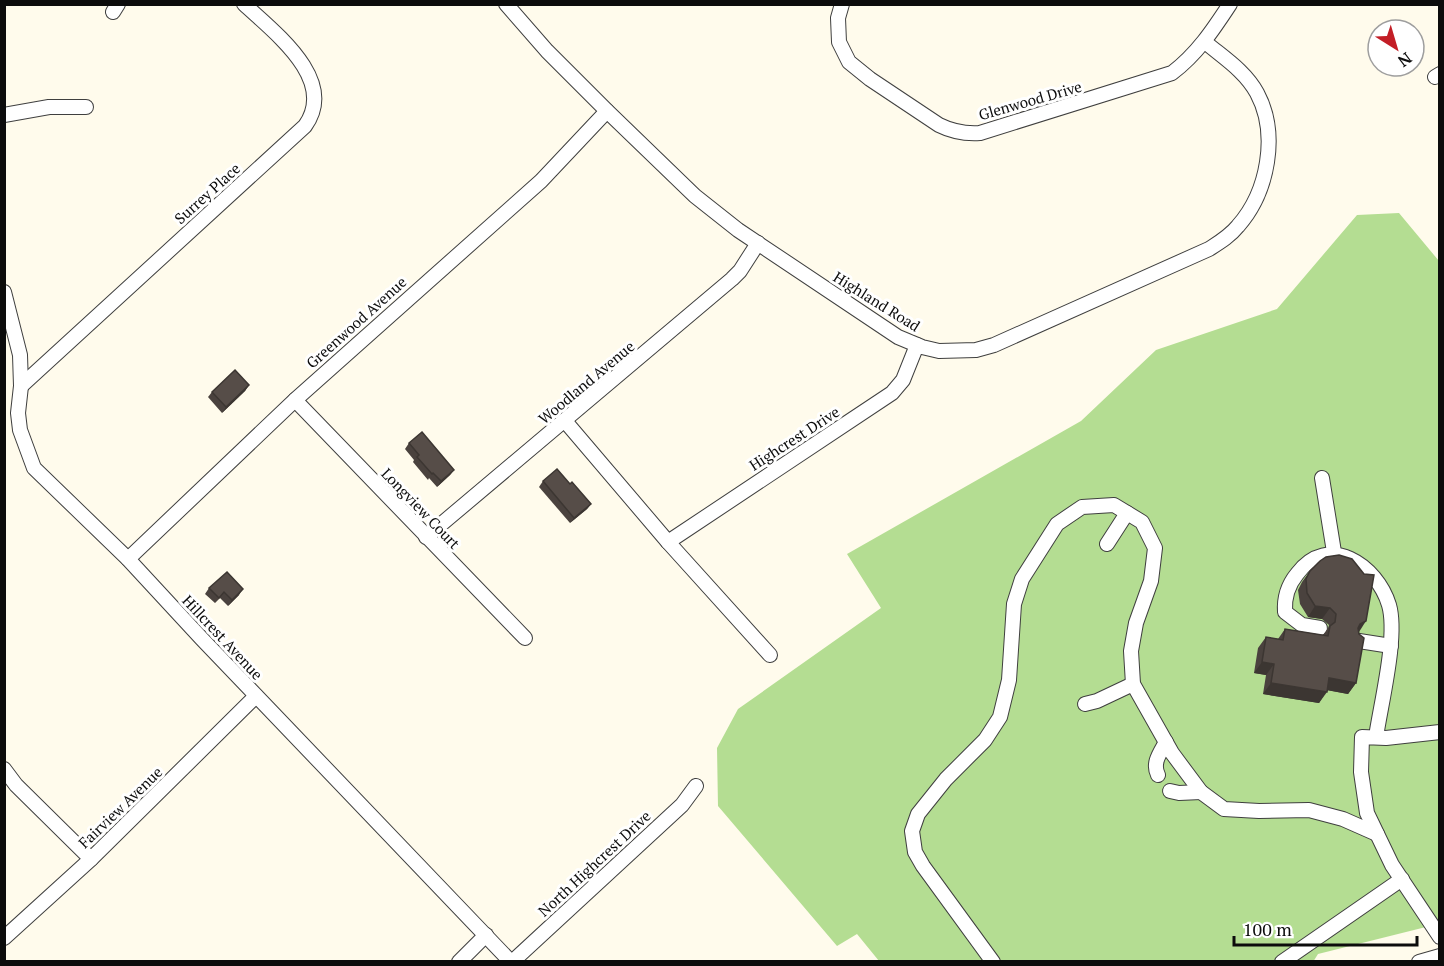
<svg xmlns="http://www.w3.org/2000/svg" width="1444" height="966" viewBox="0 0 1444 966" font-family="'PT Serif',serif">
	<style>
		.forest { fill: #b4dd92 }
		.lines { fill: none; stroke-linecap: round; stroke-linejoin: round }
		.minor-casing { stroke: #3f3f3f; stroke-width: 16 }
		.minor { stroke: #fff; stroke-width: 14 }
		.wall { fill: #4a423e }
		.shaded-wall { fill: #3c3632 }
		.building { fill: #564d48; stroke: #3c3632; stroke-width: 1.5 }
		.labels { text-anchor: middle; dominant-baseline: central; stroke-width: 6; stroke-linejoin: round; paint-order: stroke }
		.street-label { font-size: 15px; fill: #0c0c0c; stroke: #fff }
	</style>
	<rect width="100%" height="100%" fill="#fffbec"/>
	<!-- forest -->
	<path class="forest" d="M1399 213 1439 261V934L1430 926 1318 954 1313 962 879 961 857 934 837 946 718 806 717 748 738 709 881 608 847 554 1081 421 1156 350 1277 309 1357 215Z"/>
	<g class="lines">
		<defs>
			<g id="minor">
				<path d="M506 4 547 51 607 111 695 196 738 230 898 337 922 347 939 351 976 350 994 345 1209 249C1220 242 1230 236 1238 226 1268 192 1279 134 1257 93 1245 71 1224 58 1205 42"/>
				<path d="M842 4 838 18 839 42 849 62 870 79 939 125C953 132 965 134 980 133L1172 73C1197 54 1213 30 1230 4"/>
				<path d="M113 12 118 4"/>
				<path d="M1435 77 1440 74"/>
				<path d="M4 115 49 107H86"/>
				<path d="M4 292 20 355 21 386 18 413 20 430 34 468 128 559 202 639 511 962"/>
				<path d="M21 386 305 126C338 80 275 33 244 4"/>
				<path d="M295 400 525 638"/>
				<path d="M565 421 668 542 770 655"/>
				<path d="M1322 478 1334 552"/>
				<path d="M426 537 732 279 740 271 758 243"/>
				<path d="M668 542 892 393 903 380 917 345"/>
				<path d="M1107 544 1127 513"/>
				<path d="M128 559 295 400 541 181 607 111"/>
				<path d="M1320 628 1302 625 1285 612C1284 597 1288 585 1297 574 1328 532 1377 565 1389 605 1398 636 1381 703 1376 737"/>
				<path d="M1359 641 1391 646"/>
				<path d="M1085 704 1097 701 1133 684"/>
				<path d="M1440 732 1386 738 1362 737 1361 772 1367 813 1392 865 1440 937"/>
				<path d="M4 769 16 785 91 859"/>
				<path d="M1158 775C1152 763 1160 753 1166 742"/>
				<path d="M1170 791 1179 793 1201 792"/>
				<path d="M4 938 91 859 256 696"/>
				<path d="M459 962 486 935"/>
				<path d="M512 962 682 805 696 786"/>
				<path d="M993 962 923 866 915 852 912 831 918 814 946 779 985 740 1000 717 1009 680 1014 604 1022 579 1057 524 1082 507 1114 505 1142 522 1155 548 1151 581 1136 623 1131 651 1133 684 1172 753 1201 792 1224 809 1259 811 1309 810 1343 819 1377 834"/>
				<path d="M1282 962 1402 879"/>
				<path d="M1419 962 1440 956"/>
			</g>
		</defs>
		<!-- minor casing -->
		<use href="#minor" class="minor-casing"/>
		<!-- minor -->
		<use href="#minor" class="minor"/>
	</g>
	<!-- wall -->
	<g class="wall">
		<path d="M249 385 245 391 222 413 208 397 212 392Z"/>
		<path d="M409 443 454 470 450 475 437 487 429 478 428 480 413 462 414 460 405 449Z"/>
		<path d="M543 481 570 484 591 504 587 509 570 523 539 487Z"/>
		<path d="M1310 571 1358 632 1356 683 1348 694 1327 690 1319 703 1263 694 1266 675 1254 673 1258 648 1266 637 1278 639 1285 629 1323 635 1328 628 1329 625 1322 619 1308 617 1300 604 1298 590 1302 582Z"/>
		<path d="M209 588 239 595 228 606 220 598 215 603 205 594Z"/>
	</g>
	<!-- shaded-wall -->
	<g class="shaded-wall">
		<path d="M249 385 245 391 222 413 226 407Z"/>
		<path d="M454 470 450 475 437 487 441 481Z"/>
		<path d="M591 504 587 509 570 523 574 518Z"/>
		<path d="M243 589 239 595 228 606 232 600Z"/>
		<path d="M1315 606 1330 608 1322 619 1308 617Z"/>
		<path d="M1366 621 1359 632 1352 635 1360 624Z"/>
		<path d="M1262 662 1274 664 1266 675 1254 673Z"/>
		<path d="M1329 678 1356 683 1348 694 1321 689Z"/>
		<path d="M1271 683 1327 692 1319 703 1263 694Z"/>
	</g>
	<!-- building -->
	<g class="building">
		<path d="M235 370 249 385 226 407 212 392Z"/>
		<path d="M422 432 454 470 441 481 433 473 432 474 417 457 419 455 409 443Z"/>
		<path d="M557 469 570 484 572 482 591 504 574 518 543 481Z"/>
		<path d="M1339 555 1352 559 1364 574 1374 575 1366 621 1360 624 1358 628 1359 634 1364 638 1356 683 1329 678 1327 692 1271 683 1274 664 1262 662 1266 637 1283 640 1285 629 1328 636 1330 626 1335 622 1336 614 1330 608 1315 606 1307 593 1306 579 1310 571 1320 561 1326 557Z"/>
		<path d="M227 572 243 589 232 600 224 592 219 598 209 588Z"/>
	</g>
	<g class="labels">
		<!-- street labels -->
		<g class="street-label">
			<text transform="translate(1030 100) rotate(-16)">Glenwood Drive</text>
			<text transform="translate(207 193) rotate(-42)">Surrey Place</text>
			<text transform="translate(877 301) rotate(32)">Highland Road</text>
			<text transform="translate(356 322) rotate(-42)">Greenwood Avenue</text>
			<text transform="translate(586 382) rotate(-40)">Woodland Avenue</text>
			<text transform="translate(794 438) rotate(-33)">Highcrest Drive</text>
			<text transform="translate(421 508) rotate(46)">Longview Court</text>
			<text transform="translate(223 637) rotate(47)">Hillcrest Avenue</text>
			<text transform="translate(120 807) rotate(-44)">Fairview Avenue</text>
			<text transform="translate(594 863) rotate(-43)">North Highcrest Drive</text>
		</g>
	</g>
	<!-- border -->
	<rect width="1444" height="966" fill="none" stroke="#0c0c0c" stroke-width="12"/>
	<!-- north arrow -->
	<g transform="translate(1396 48) rotate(143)"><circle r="28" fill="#ffffff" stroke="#9e9e9e" stroke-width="1.5"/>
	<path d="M0-4.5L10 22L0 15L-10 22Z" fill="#c31e26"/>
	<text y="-9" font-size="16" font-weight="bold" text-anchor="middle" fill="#0c0c0c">N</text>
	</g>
	<!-- scale -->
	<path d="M1234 936v9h183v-9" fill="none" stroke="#0c0c0c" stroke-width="3"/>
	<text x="1243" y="936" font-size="18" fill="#0c0c0c" stroke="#ffffff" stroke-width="4.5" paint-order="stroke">100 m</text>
</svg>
